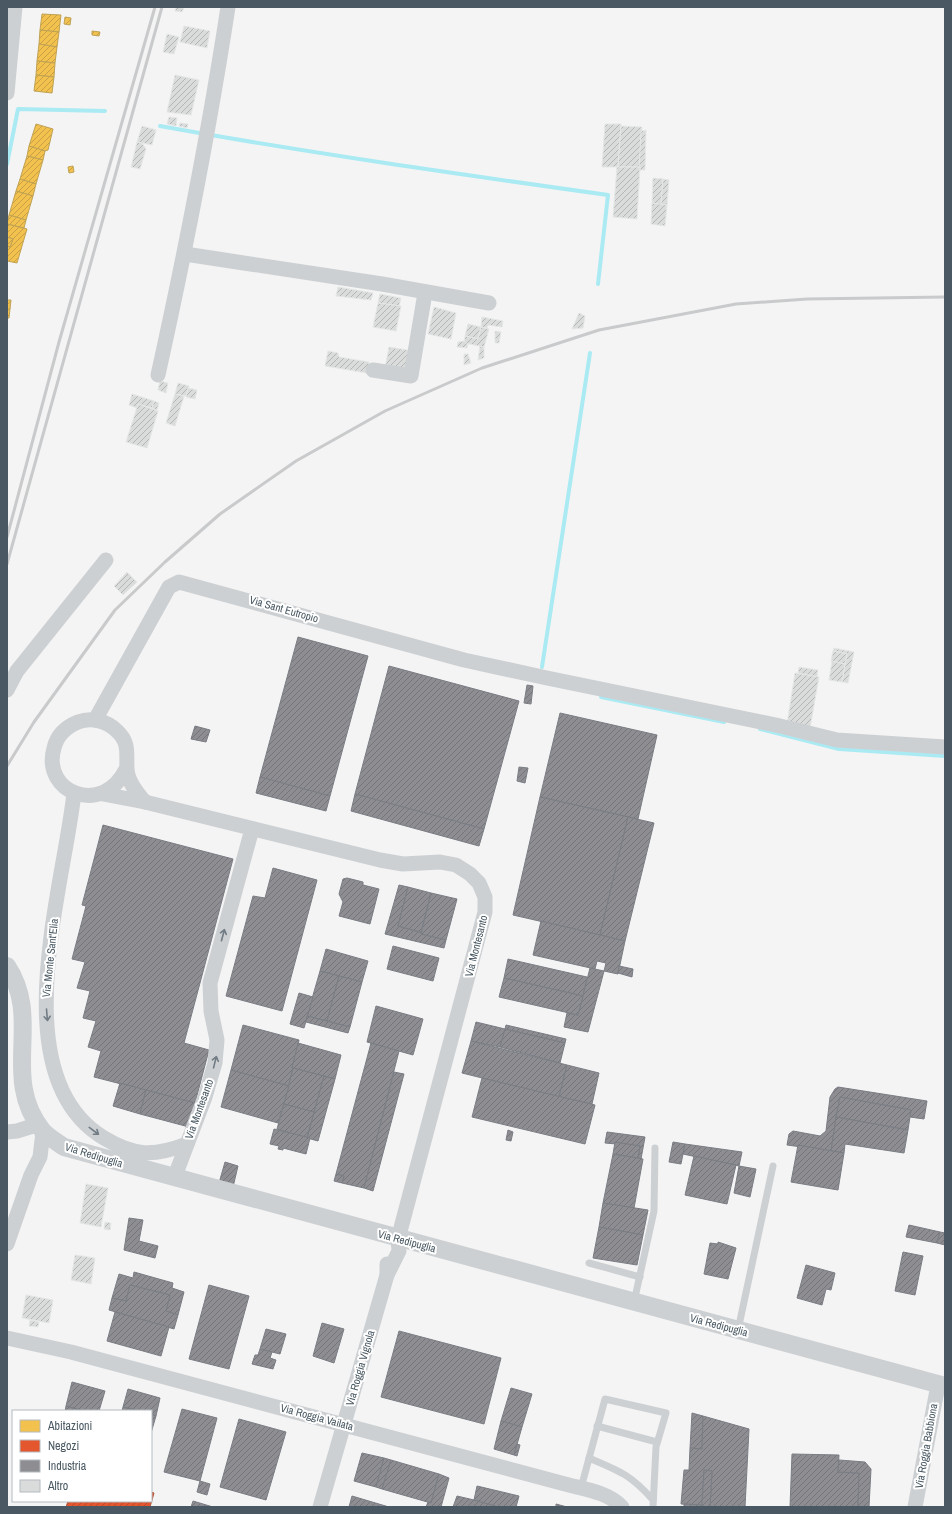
<svg xmlns="http://www.w3.org/2000/svg" width="952" height="1514" viewBox="0 0 952 1514" font-family="'Archivo Narrow',sans-serif">
	<style>
		.homes { fill: url(#homes-hatch); stroke: #bfa254 }
		.shops { fill: url(#shops-hatch); stroke: #b6573e }
		.industry { fill: url(#industry-hatch); stroke: #797d84 }
		.lines { fill: none; stroke-linecap: round; stroke-linejoin: round }
		.stream { stroke: #aaeaf3; stroke-width: 4 }
		.building { fill: url(#building-hatch); stroke: #e5e6e6 }
		.service { stroke: #cdd0d3; stroke-width: 7 }
		.minor { stroke: #cdd0d3; stroke-width: 15 }
		.tertiary { stroke: #cdd0d3; stroke-width: 18 }
		.rail { stroke: #c8cacc; stroke-width: 3 }
		.oneway { stroke: #717c84 }
		.labels { text-anchor: middle; dominant-baseline: central; stroke-width: 4; stroke-linejoin: round; paint-order: stroke }
		.street-label { font-size: 11px; fill: #495862; stroke: #fff }
	</style>
	<defs>
		<pattern id="homes-hatch" width="6" height="6" patternUnits="userSpaceOnUse"><rect width="6" height="6" fill="#f2c14e"/><path d="M-1 1l2-2M0 6l6-6M5 7l2-2" fill="none" stroke="#c6a044"/></pattern>
		<pattern id="shops-hatch" width="6" height="6" patternUnits="userSpaceOnUse"><rect width="6" height="6" fill="#e4572e"/><path d="M-1 1l2-2M0 6l6-6M5 7l2-2" fill="none" stroke="#bb4b2b"/></pattern>
		<pattern id="industry-hatch" width="6" height="6" patternUnits="userSpaceOnUse"><rect width="6" height="6" fill="#8d8d92"/><path d="M-1 1l2-2M0 6l6-6M5 7l2-2" fill="none" stroke="#75767b"/></pattern>
		<pattern id="building-hatch" width="6" height="6" patternUnits="userSpaceOnUse"><rect width="6" height="6" fill="#dadcdc"/><path d="M-1 1l2-2M0 6l6-6M5 7l2-2" fill="none" stroke="#b3b5b6"/></pattern>
	</defs>
	<rect width="100%" height="100%" fill="#f4f4f4"/>
	<!-- homes -->
	<g class="homes">
		<path d="M42 14 61 15 59 32 40 30Z"/>
		<path d="M65 17 71 18 70 25 64 24Z"/>
		<path d="M40 30 59 32 57 47 39 44Z"/>
		<path d="M92 31 100 32 99 36 92 35Z"/>
		<path d="M39 44 57 47 55 63 37 61Z"/>
		<path d="M37 61 55 63 54 77 36 75Z"/>
		<path d="M36 75 54 77 52 93 34 91Z"/>
		<path d="M36 124 53 129 48 150 45 151 29 146Z"/>
		<path d="M29 146 45 151 43 160 27 156Z"/>
		<path d="M27 156 43 160 36 184 20 179Z"/>
		<path d="M73 166 74 172 69 173 68 167Z"/>
		<path d="M20 179 36 184 33 196 16 191Z"/>
		<path d="M16 191 33 196 26 220 9 215Z"/>
		<path d="M9 215 26 220 24 228 7 224Z"/>
		<path d="M7 224 27 229 17 263 7 261V246L10 247 13 239 7 237Z"/>
		<path d="M7 237 13 239 10 247 7 246Z"/>
		<path d="M7 300H11L9 318H7Z"/>
	</g>
	<!-- shops -->
	<path class="shops" d="M151 1492 154 1493 150 1507H66L68 1501H151Z"/>
	<!-- industry -->
	<g class="industry">
		<path d="M298 637 368 656 330 796 260 777Z"/>
		<path d="M389 666 519 701 484 829 355 794Z"/>
		<path d="M527 685 533 686 531 704 524 703Z"/>
		<path d="M560 713 657 735 638 819 540 797Z"/>
		<path d="M195 726 210 730 206 742 191 739Z"/>
		<path d="M519 767 528 768 525 783 517 781Z"/>
		<path d="M260 777 330 796 326 811 256 793Z"/>
		<path d="M355 794 484 829 479 846 351 811Z"/>
		<path d="M540 797 628 817 600 935 513 915Z"/>
		<path d="M628 817 654 823 625 941 600 935Z"/>
		<path d="M103 825 233 859 184 1043 209 1050 195 1103 94 1077 101 1051 88 1047 96 1021 83 1018 90 991 77 988 85 962 72 959 86 906 82 905Z"/>
		<path d="M273 868 317 880 282 1011 226 996 253 896 265 898Z"/>
		<path d="M347 878 363 882V885L379 889 370 924 339 916 343 902 339 894 343 879Z"/>
		<path d="M399 885 408 887 398 926 446 940 444 948 385 934Z"/>
		<path d="M408 887 431 893 421 932 398 926Z"/>
		<path d="M431 893 457 899 446 940 421 934Z"/>
		<path d="M541 921 625 941 618 974 604 971 606 963 597 961 595 969 533 955Z"/>
		<path d="M393 946 439 958 433 981 387 969Z"/>
		<path d="M326 949 368 961 362 982 320 971Z"/>
		<path d="M508 959 587 977 583 996 504 978Z"/>
		<path d="M619 966 633 969 632 977 618 973Z"/>
		<path d="M590 968 604 971 588 1032 564 1027 567 1013 578 1015Z"/>
		<path d="M320 971 339 976 327 1021 307 1016Z"/>
		<path d="M339 976 362 982 350 1027 327 1021Z"/>
		<path d="M504 978 583 996 578 1015 499 997Z"/>
		<path d="M299 993 313 997 304 1028 290 1024Z"/>
		<path d="M376 1006 423 1019 413 1055 367 1042Z"/>
		<path d="M307 1016 350 1027 348 1033 306 1022Z"/>
		<path d="M476 1022 505 1029 500 1047 471 1041Z"/>
		<path d="M243 1025 299 1040 289 1086 231 1070Z"/>
		<path d="M506 1025 566 1039 565 1043 505 1029Z"/>
		<path d="M505 1029 565 1043 560 1063 500 1047Z"/>
		<path d="M471 1041 567 1065 559 1097 462 1073Z"/>
		<path d="M298 1043 341 1055 335 1079 292 1068Z"/>
		<path d="M371 1043 399 1051 364 1188 342 1183 344 1176 336 1174Z"/>
		<path d="M567 1065 599 1073 592 1104 559 1097Z"/>
		<path d="M293 1068 324 1076 314 1112 284 1104Z"/>
		<path d="M231 1070 289 1086 278 1123 221 1107Z"/>
		<path d="M394 1072 404 1074 373 1191 364 1188Z"/>
		<path d="M324 1076 335 1079 318 1141 307 1138Z"/>
		<path d="M482 1078 595 1105 585 1144 472 1117Z"/>
		<path d="M120 1083 146 1090 140 1114 113 1106Z"/>
		<path d="M838 1087 927 1101 924 1119 910 1117 911 1110 840 1097 831 1151 787 1145 789 1134 793 1131 820 1136 826 1131 830 1097 835 1089Z"/>
		<path d="M146 1090 195 1103 189 1127 140 1114Z"/>
		<path d="M840 1097 911 1110 908 1130 836 1117Z"/>
		<path d="M284 1104 314 1112 307 1138 277 1129Z"/>
		<path d="M836 1117 908 1130 904 1153 845 1144 844 1153 831 1151Z"/>
		<path d="M274 1129 310 1138 306 1154 283 1148V1150L278 1149 279 1146 270 1144Z"/>
		<path d="M508 1130 513 1132 511 1141 506 1140Z"/>
		<path d="M607 1132 645 1137 641 1159 638 1158 640 1146 605 1143Z"/>
		<path d="M615 1142 640 1146 638 1158 613 1154Z"/>
		<path d="M673 1142 685 1144 681 1164 669 1162Z"/>
		<path d="M685 1144 742 1152 739 1166 683 1154Z"/>
		<path d="M798 1145 844 1153 838 1190 791 1182Z"/>
		<path d="M613 1154 643 1159 634 1208 603 1203Z"/>
		<path d="M694 1156 736 1165 727 1204 685 1195Z"/>
		<path d="M225 1162 238 1166 233 1187 219 1183Z"/>
		<path d="M739 1166 756 1169 750 1197 734 1193Z"/>
		<path d="M336 1174 344 1176 342 1183 334 1181Z"/>
		<path d="M603 1203 648 1210 643 1235 599 1227Z"/>
		<path d="M129 1218 143 1220 139 1241 158 1246 155 1258 124 1250Z"/>
		<path d="M909 1225 940 1232 937 1243 906 1237Z"/>
		<path d="M599 1227 643 1235 637 1265 593 1258Z"/>
		<path d="M940 1232 945 1233V1245L937 1243Z"/>
		<path d="M718 1242 736 1248 728 1279 704 1274 710 1243 718 1244Z"/>
		<path d="M903 1252 923 1256 915 1295 895 1291Z"/>
		<path d="M806 1265 835 1273 831 1290 826 1289 822 1305 797 1298Z"/>
		<path d="M134 1272 173 1283 172 1288 184 1292 178 1315 166 1311 170 1295 130 1285 126 1301 112 1298 119 1274 133 1278Z"/>
		<path d="M130 1285 170 1295 166 1311 178 1315 174 1329 109 1310 112 1298 126 1301Z"/>
		<path d="M209 1285 249 1296 229 1369 189 1359Z"/>
		<path d="M115 1312 169 1327 161 1356 107 1341Z"/>
		<path d="M322 1323 344 1329 334 1363 313 1356Z"/>
		<path d="M266 1329 286 1334 280 1354 260 1349Z"/>
		<path d="M399 1331 501 1358 484 1424 381 1397Z"/>
		<path d="M260 1349 272 1352 270 1358 276 1360 273 1369 252 1364 255 1355H258Z"/>
		<path d="M72 1382 105 1391 99 1411H84L66 1406Z"/>
		<path d="M511 1388 532 1394 522 1427 501 1421Z"/>
		<path d="M128 1389 160 1398 156 1416 151 1414V1411H139L123 1407Z"/>
		<path d="M66 1406 84 1411H65Z"/>
		<path d="M123 1407 139 1411H122Z"/>
		<path d="M182 1409 217 1418 200 1481 164 1472Z"/>
		<path d="M692 1413 703 1416 702 1449 690 1448Z"/>
		<path d="M151 1414 156 1416 151 1433Z"/>
		<path d="M703 1416 749 1429 745 1507H710L712 1471 704 1470 702 1505 681 1504 684 1470H689L690 1448 702 1449Z"/>
		<path d="M239 1419 286 1432 266 1500 220 1487Z"/>
		<path d="M501 1421 522 1427 514 1455 494 1449Z"/>
		<path d="M517 1444 520 1445 517 1456 514 1455Z"/>
		<path d="M362 1453 384 1458 376 1487 354 1481Z"/>
		<path d="M792 1454 839 1455 838 1472 859 1473 858 1507H863H790Z"/>
		<path d="M384 1458 391 1460 382 1489 376 1487Z"/>
		<path d="M391 1460 439 1474 431 1503 382 1489Z"/>
		<path d="M839 1460 865 1462 871 1469 869 1507H858L859 1473 838 1472Z"/>
		<path d="M704 1470 712 1471 710 1507H684V1504L702 1505Z"/>
		<path d="M439 1474 449 1478 441 1507H426L428 1502 431 1503Z"/>
		<path d="M200 1481 210 1484 207 1495 197 1492Z"/>
		<path d="M477 1486 519 1496 516 1507H498L474 1500Z"/>
		<path d="M352 1496 389 1507H349Z"/>
		<path d="M457 1496 474 1500 498 1507H453Z"/>
		<path d="M193 1501 213 1507H191Z"/>
		<path d="M556 1504 567 1507H556Z"/>
	</g>
	<g class="lines">
		<!-- stream -->
		<g class="stream">
			<path d="M160 126C309 153 458 174 608 195L598 284"/>
			<path d="M7 164 18 109 105 111"/>
			<path d="M542 667 590 353"/>
			<path d="M601 697 724 722"/>
			<path d="M760 729 839 749 945 756"/>
		</g>
	</g>
	<!-- building -->
	<g class="building">
		<path d="M176 7H184L182 12 175 11Z"/>
		<path d="M184 26 210 31 207 48 180 42Z"/>
		<path d="M167 34 179 37 174 54 163 52Z"/>
		<path d="M175 75 199 80 191 115 167 112Z"/>
		<path d="M169 117 177 118 176 126 167 124Z"/>
		<path d="M180 123 188 124 187 128 179 126Z"/>
		<path d="M605 124H621L618 167H602Z"/>
		<path d="M142 126 156 130 152 145 137 142Z"/>
		<path d="M621 126 642 127 640 167H618Z"/>
		<path d="M646 130 645 170H639L641 131Z"/>
		<path d="M137 142 142 143 146 149 140 169 131 167Z"/>
		<path d="M617 167H640L637 219 613 217Z"/>
		<path d="M653 178 663 179 661 205 652 203Z"/>
		<path d="M663 179 669 180 667 205H661Z"/>
		<path d="M652 203 667 205 665 226 651 224Z"/>
		<path d="M338 287 373 293 371 300 336 296Z"/>
		<path d="M380 294 401 298 399 306 378 303Z"/>
		<path d="M378 303 401 306 396 331 373 327Z"/>
		<path d="M434 307 456 313 451 339 428 334Z"/>
		<path d="M579 313 585 316 583 328 572 329Z"/>
		<path d="M482 317 503 321 502 327 488 325 487 328 481 327Z"/>
		<path d="M468 324 481 327 478 339 465 336Z"/>
		<path d="M481 327 489 329 484 347 464 343 465 336 478 339Z"/>
		<path d="M495 331 501 332 499 343H495Z"/>
		<path d="M464 341 468 344 467 348 457 347 458 342Z"/>
		<path d="M480 346 484 347V358L478 360Z"/>
		<path d="M389 347 413 351 410 372 385 368Z"/>
		<path d="M328 351 338 353 339 357 369 362 367 373 325 366Z"/>
		<path d="M464 354H468L471 363 464 365Z"/>
		<path d="M160 381 168 383 166 393 158 390Z"/>
		<path d="M178 383 189 386 186 396 175 394Z"/>
		<path d="M188 388 197 390 195 399 186 397Z"/>
		<path d="M132 394 154 401 152 408 138 404 137 408 129 405Z"/>
		<path d="M175 394 184 396 175 426 166 423Z"/>
		<path d="M154 401 159 403 157 410 152 408Z"/>
		<path d="M138 404 158 411 147 448 126 442Z"/>
		<path d="M127 572 137 582 123 595 114 586Z"/>
		<path d="M834 648 854 652 848 683 842 682 847 654 833 651Z"/>
		<path d="M833 651 847 654 845 664 831 661Z"/>
		<path d="M832 661 845 664 842 682 829 680Z"/>
		<path d="M799 667 818 670 817 677 798 673Z"/>
		<path d="M795 673 819 677 810 728 787 724Z"/>
		<path d="M86 1184 108 1188 101 1227 80 1223Z"/>
		<path d="M105 1222 111 1223 110 1230 104 1229Z"/>
		<path d="M75 1255 95 1258 91 1284 71 1280Z"/>
		<path d="M26 1295 53 1300 49 1323 22 1318Z"/>
		<path d="M30 1320 39 1322 38 1327 29 1326Z"/>
	</g>
	<g class="lines">
		<!-- service -->
		<g class="service">
			<path d="M589 1263 640 1277"/>
			<path d="M634 1302 654 1211 655 1148"/>
			<path d="M738 1330 773 1166"/>
			<path d="M597 1426 657 1442"/>
			<path d="M589 1458C620 1471 631 1475 653 1500"/>
			<path d="M581 1488 605 1399 666 1413 656 1447 653 1507"/>
		</g>
		<!-- minor -->
		<g class="minor">
			<path d="M7 93 15 7"/>
			<path d="M185 254 382 284 489 303"/>
			<path d="M373 370 411 376 425 293"/>
			<path d="M158 375C185 253 209 131 228 7"/>
			<path d="M7 690 17 671 106 560"/>
			<path d="M95 720 169 587 179 582 464 660 547 678 776 725 837 740 945 747"/>
			<path d="M126 769C103 817 41 793 54 748 57 735 66 727 78 722 92 717 107 721 117 731 130 743 126 754 127 768 127 781 137 793 145 802"/>
			<path d="M74 793C64 887 2 1077 104 1138 134 1156 153 1157 187 1144"/>
			<path d="M103 794 145 802 380 860 403 864 440 862 456 865 470 874 479 883 485 897V912L398 1239 399 1251 387 1275"/>
			<path d="M7 1132 17 1131 36 1125"/>
			<path d="M177 1179 178 1168 205 1097 215 1063 217 1040 211 1011 210 983 252 829"/>
			<path d="M7 1244 31 1175 40 1157 43 1132"/>
			<path d="M7 1338 71 1352 565 1484C583 1489 608 1492 622 1507"/>
			<path d="M320 1507 387 1275V1264"/>
			<path d="M915 1507 938 1385"/>
		</g>
		<!-- tertiary -->
		<path class="tertiary" d="M7 966C43 1020 0 1076 42 1130 48 1137 57 1142 64 1147L945 1386"/>
		<!-- rail -->
		<g class="rail">
			<path d="M7 537 59 342 155 7"/>
			<path d="M7 564 162 7"/>
			<path d="M7 766 34 722 115 610 165 562 220 514 296 461 385 411 482 368 599 330 736 304 807 299 945 297"/>
		</g>
	</g>
	<!-- one-way arrows -->
	<defs><path id="oneway-shaft" d="M-6 0H5M1.5-3L5.5 0L1.5 3" fill="none" stroke-width="1.6" stroke-linecap="round" stroke-linejoin="round"/></defs>
	<g class="oneway">
		<use href="#oneway-shaft" transform="translate(223 935) rotate(-75)"/>
		<use href="#oneway-shaft" transform="translate(47 1015) rotate(85)"/>
		<use href="#oneway-shaft" transform="translate(215 1062) rotate(-76)"/>
		<use href="#oneway-shaft" transform="translate(94 1131) rotate(37)"/>
	</g>
	<g class="labels">
		<!-- street labels -->
		<g class="street-label">
			<text transform="translate(284 609) rotate(16)">Via Sant Eutropio</text>
			<text transform="translate(476 946) rotate(-76)">Via Montesanto</text>
			<text transform="translate(50 958) rotate(-84)">Via Monte Sant'Elia</text>
			<text transform="translate(199 1109) rotate(-70)">Via Montesanto</text>
			<text transform="translate(94 1155) rotate(17)">Via Redipuglia</text>
			<text transform="translate(407 1241) rotate(15)">Via Redipuglia</text>
			<text transform="translate(719 1325) rotate(15)">Via Redipuglia</text>
			<text transform="translate(360 1368) rotate(-74)">Via Roggia Vignola</text>
			<text transform="translate(317 1417) rotate(15)">Via Roggia Vailata</text>
			<text transform="translate(926 1446) rotate(-80)">Via Roggia Babbiona</text>
		</g>
	</g>
	<!-- border -->
	<rect width="952" height="1514" fill="none" stroke="#495862" stroke-width="16"/>
	<!-- legend -->
	<rect x="12" y="1410" width="140" height="92" fill="#ffffff" stroke="#b6bcc0"/>
	<rect x="20" y="1420" width="20" height="12" fill="#f2c14e" stroke="#b6bcc0"/>
	<text x="48" y="1430" font-size="12" fill="#495862">Abitazioni</text>
	<rect x="20" y="1440" width="20" height="12" fill="#e4572e" stroke="#b6bcc0"/>
	<text x="48" y="1450" font-size="12" fill="#495862">Negozi</text>
	<rect x="20" y="1460" width="20" height="12" fill="#8d8d92" stroke="#b6bcc0"/>
	<text x="48" y="1470" font-size="12" fill="#495862">Industria</text>
	<rect x="20" y="1480" width="20" height="12" fill="#dadcdc" stroke="#b6bcc0"/>
	<text x="48" y="1490" font-size="12" fill="#495862">Altro</text>
</svg>
